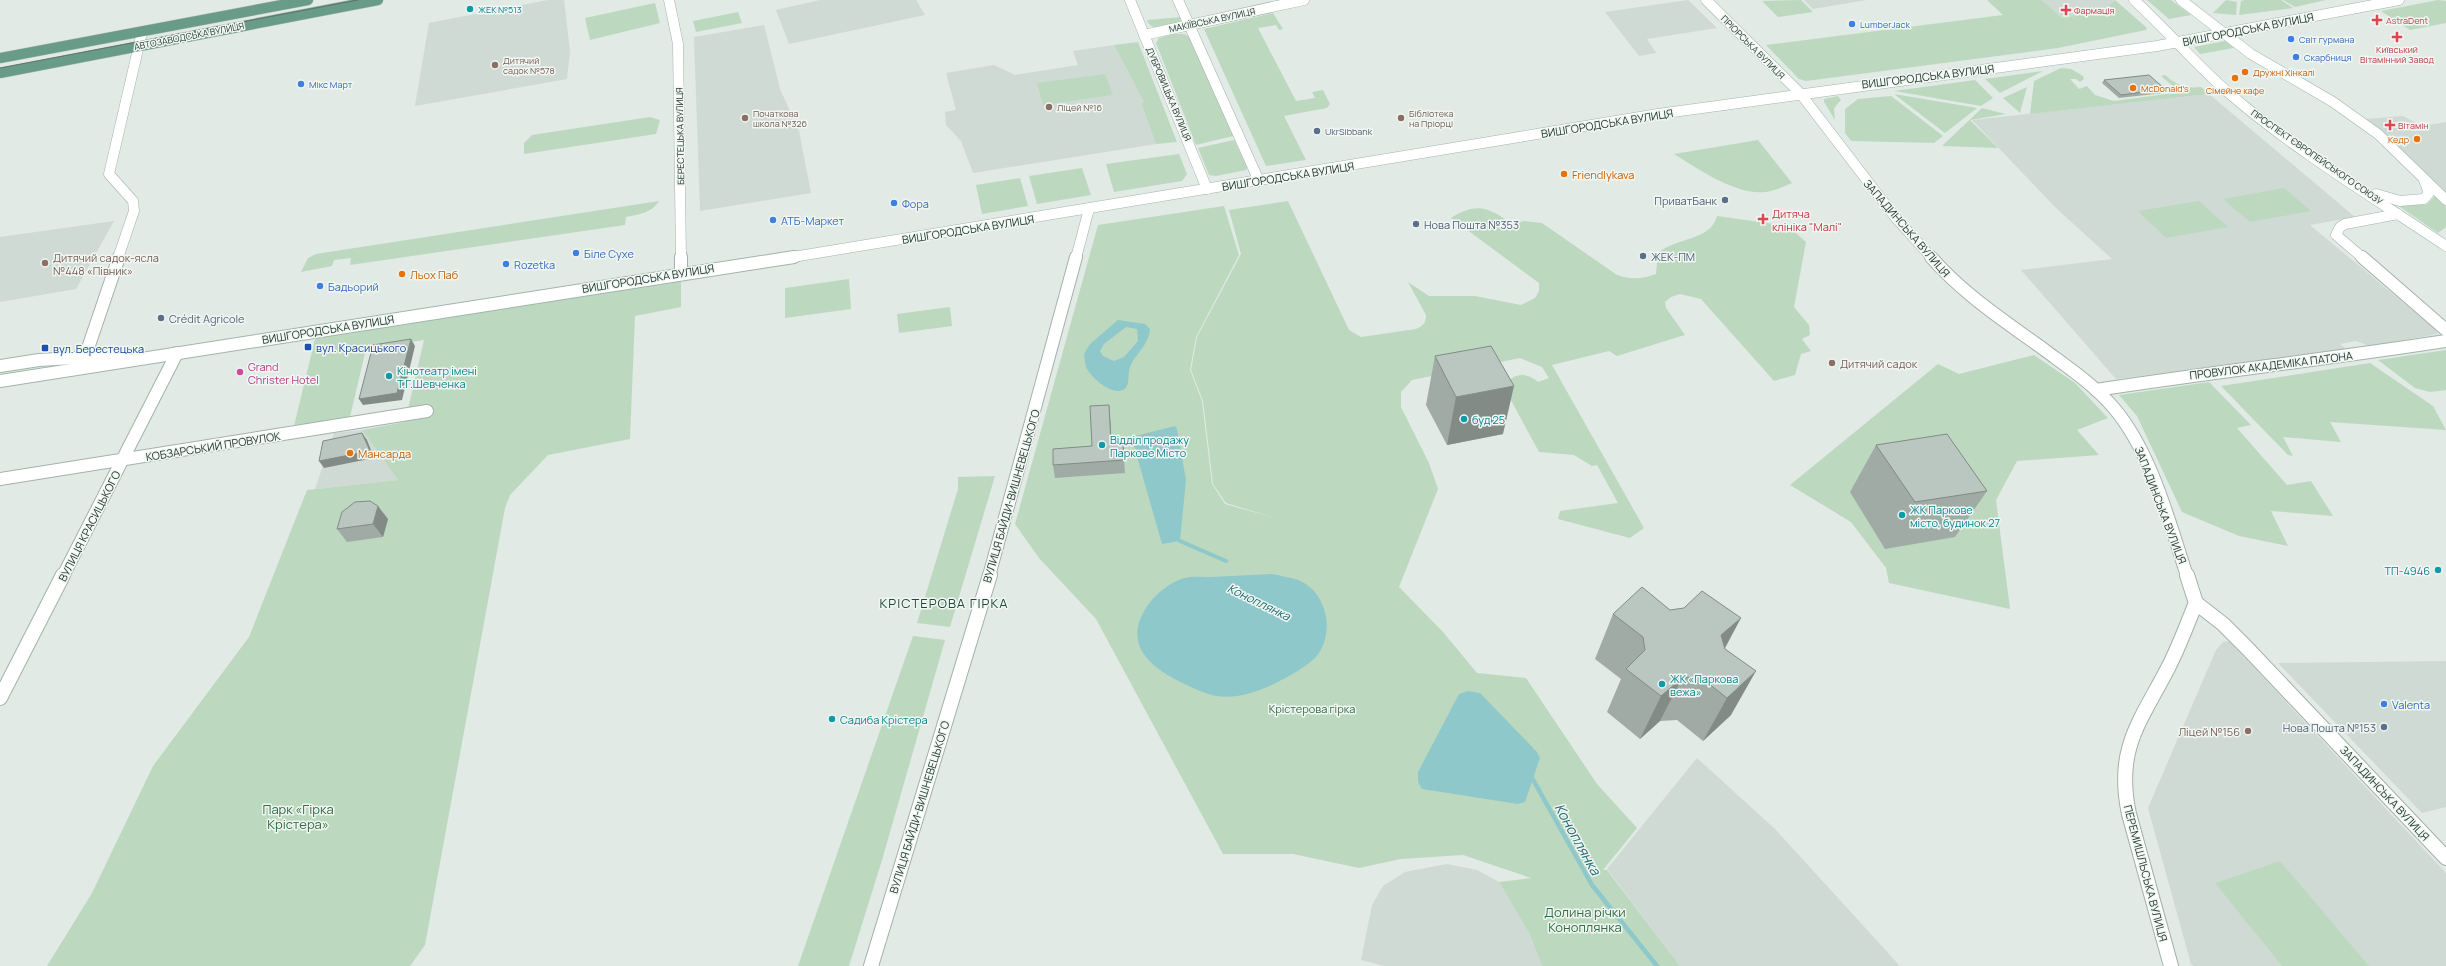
<svg xmlns="http://www.w3.org/2000/svg" width="2446" height="966" viewBox="0 0 2446 966" font-family="Manrope,sans-serif">
	<style>
		.built { fill: #cfdad4 }
		.green { fill: #bcd9c0 }
		.water { fill: #8ec8ca; fill-rule: evenodd }
		.lines { fill: none; stroke-linecap: round; stroke-linejoin: round }
		.stream-far1 { stroke: #8ec8ca; stroke-width: 4 }
		.stream { stroke: #8ec8ca; stroke-width: 4.5 }
		.street-far2-casing { stroke: #a4b1ab; stroke-width: 11 }
		.street-far1-casing { stroke: #a4b1ab; stroke-width: 14 }
		.street-casing { stroke: #a4b1ab; stroke-width: 16 }
		.secondary-far1-casing { stroke: #a1b5ab; stroke-width: 11 }
		.secondary-casing { stroke: #a1b5ab; stroke-width: 14 }
		.primary-casing { stroke: #bdc4c1; stroke-width: 11 }
		.street-far2 { stroke: #fff; stroke-width: 10 }
		.street-far1 { stroke: #fff; stroke-width: 12 }
		.street { stroke: #fff; stroke-width: 14 }
		.secondary-far1 { stroke: #fff; stroke-width: 10 }
		.secondary { stroke: #fff; stroke-width: 12 }
		.primary { stroke: #699b89; stroke-width: 10 }
		.tram { stroke: #5d756c; stroke-width: 1 }
		.wall { fill: #a0aba5 }
		.shaded-wall { fill: #828b86 }
		.building { fill: #bac7c0; stroke: #828b86 }
		.culture-dot { fill: #0f9aa8; stroke: #f1f7f3; stroke-width: 1.5 }
		.health-dot { fill: #e0444e; stroke: #f1f7f3; stroke-width: 1.5 }
		.shop-dot { fill: #3f7fe0; stroke: #f1f7f3; stroke-width: 1.5 }
		.education-dot { fill: #8d6e63; stroke: #f1f7f3; stroke-width: 1.5 }
		.food-dot { fill: #e8710a; stroke: #f1f7f3; stroke-width: 1.5 }
		.service-dot { fill: #5c6f8a; stroke: #f1f7f3; stroke-width: 1.5 }
		.transit-dot { fill: #1a4fb4; stroke: #f1f7f3; stroke-width: 1.5 }
		.hotel-dot { fill: #d1479c; stroke: #f1f7f3; stroke-width: 1.5 }
		.labels { text-anchor: middle; dominant-baseline: central; stroke-width: 3; stroke-linejoin: round; paint-order: stroke }
		.far-culture-label { font-size: 9px; fill: #0d838f; stroke: #f1f7f3; text-anchor: start }
		.far-health-label { font-size: 9px; fill: #be3a42; stroke: #f1f7f3; text-anchor: start }
		.far-street-label { font-size: 9px; fill: #233930; stroke: #f1f7f3 }
		.far-shop-label { font-size: 9px; fill: #366cbe; stroke: #f1f7f3; text-anchor: start }
		.far-education-label { font-size: 9px; fill: #785e54; stroke: #f1f7f3; text-anchor: start }
		.far-food-label { font-size: 9px; fill: #c56008; stroke: #f1f7f3; text-anchor: start }
		.far-service-label { font-size: 9px; fill: #4e5e75; stroke: #f1f7f3; text-anchor: start }
		.street-label { font-size: 11px; fill: #233930; stroke: #f1f7f3 }
		.food-label { font-size: 11px; fill: #c56008; stroke: #f1f7f3; text-anchor: start }
		.service-label { font-size: 11px; fill: #4e5e75; stroke: #f1f7f3; text-anchor: start }
		.shop-label { font-size: 11px; fill: #366cbe; stroke: #f1f7f3; text-anchor: start }
		.health-label { font-size: 11px; fill: #be3a42; stroke: #f1f7f3; text-anchor: start }
		.education-label { font-size: 11px; fill: #785e54; stroke: #f1f7f3; text-anchor: start }
		.transit-label { font-size: 11px; fill: #164399; stroke: #f1f7f3; text-anchor: start }
		.hotel-label { font-size: 11px; fill: #b23c85; stroke: #f1f7f3; text-anchor: start }
		.culture-label { font-size: 11px; fill: #0d838f; stroke: #f1f7f3; text-anchor: start }
		.park-label { font-size: 11px; fill: #316c41; stroke: #f1f7f3 }
		.water-label { font-size: 12px; font-style: italic; fill: #236b6f; stroke: #f1f7f3 }
		.quarter-label { font-size: 13px; letter-spacing: 1px; fill: #21493b; stroke: #f1f7f3 }
		.near-park-label { font-size: 13px; fill: #316c41; stroke: #f1f7f3 }
		.near-water-label { font-size: 14px; font-style: italic; fill: #236b6f; stroke: #f1f7f3 }
	</style>
	<rect width="100%" height="100%" fill="#e1eae5"/>
	<!-- built -->
	<g class="built">
		<path d="M548 0H564L570 51 567 79 415 106 429 23Z"/>
		<path d="M820 0H916L925 15 789 44 776 10Z"/>
		<path d="M1688 0 1717 28 1647 39 1656 53 1639 56 1605 12Z"/>
		<path d="M1804 0H1867L1813 9Z"/>
		<path d="M2042 0H2114L2108 8 2102 12 2062 18Z"/>
		<path d="M764 25 780 89 799 131 811 193 700 211 694 37Z"/>
		<path d="M1114 45 1144 102 1141 103 1156 144 973 173 961 141 946 125 945 112 956 110 946 73 994 65 1015 75 1078 65 1073 51Z"/>
		<path d="M2209 94 2355 217 2310 225 2435 329 2438 334 2370 346 2356 341 2340 344 2347 350 2116 379 2021 270 2112 259 2056 208 1972 120Z"/>
		<path d="M2403 116 2422 126 2446 122V193L2392 141 2366 119Z"/>
		<path d="M114 221 76 289 0 302V237Z"/>
		<path d="M362 430 398 480 315 489 334 433Z"/>
		<path d="M2229 641 2446 873V966H2194L2191 964 2148 808 2216 650 2223 642Z"/>
		<path d="M2446 661V807L2422 813 2278 663Z"/>
		<path d="M1697 758 1775 829 1900 966H1680L1607 869Z"/>
		<path d="M1447 864 1477 870 1499 882 1530 935 1542 966H1385L1361 960 1372 905 1383 886 1405 872Z"/>
	</g>
	<!-- green -->
	<g class="green">
		<path d="M1801 0 1813 12 1778 17 1762 1Z"/>
		<path d="M1987 0H2042L2062 18 2102 12 2115 0 2147 28 2146 30 2058 48 1806 81 1799 79 1766 45 2003 15Z"/>
		<path d="M2147 0H2171L2191 15 2169 19Z"/>
		<path d="M2226 0 2237 2 2236 15 2213 13Z"/>
		<path d="M2245 0H2281L2293 8 2239 15 2241 1Z"/>
		<path d="M2283 0H2326L2295 7Z"/>
		<path d="M2438 0 2446 1V23L2410 30 2381 11Z"/>
		<path d="M655 3 660 23 590 40 585 18Z"/>
		<path d="M738 12 742 23 696 32 693 21Z"/>
		<path d="M1273 13 1283 29 1279 30 1276 25 1258 28 1296 101 1315 98 1312 92 1323 90 1330 104 1327 108 1284 116 1306 160 1266 166 1204 29Z"/>
		<path d="M1181 17 1179 24C1169 26 1151 33 1147 20Z"/>
		<path d="M1173 34H1184L1191 38 1233 136 1196 145 1156 43 1159 38Z"/>
		<path d="M2225 41 2234 48 2200 54 2194 47Z"/>
		<path d="M1138 42 1177 142 1156 144 1141 103 1144 102 1114 45Z"/>
		<path d="M2061 68 2071 69 2083 76 2084 79 2080 82 2076 79H2070L2079 89 2087 86 2095 95 2114 101 2174 93V87L2161 76 2165 75C2176 85 2186 89 2201 87L2209 94 2030 114 2034 81Z"/>
		<path d="M2043 71 2000 93 1985 79Z"/>
		<path d="M1105 74 1113 95 1043 105 1037 83Z"/>
		<path d="M1975 80 1993 98 1981 106 1894 91Z"/>
		<path d="M2027 87 2020 113 2003 98Z"/>
		<path d="M1894 94 1977 108 1945 133Z"/>
		<path d="M1838 96 1841 100 1834 108 1835 120 1824 102V99Z"/>
		<path d="M1891 96 1943 136 1934 143 1851 141 1845 133V109L1858 99Z"/>
		<path d="M1982 108 2006 114 1970 120 1998 148 1942 146Z"/>
		<path d="M650 117 660 120 656 134 524 154V143L532 135Z"/>
		<path d="M1234 140 1247 167 1246 170 1216 176 1209 175 1198 148Z"/>
		<path d="M1758 140 1792 183C1785 186 1778 189 1771 191 1741 199 1698 169 1674 154Z"/>
		<path d="M1179 154 1187 174 1182 181 1114 192 1106 164Z"/>
		<path d="M1082 168 1091 195 1037 204 1029 176Z"/>
		<path d="M1020 178 1028 206 982 214 976 185Z"/>
		<path d="M2284 188 2311 211 2250 222 2223 199Z"/>
		<path d="M2435 196 2446 207V227L2438 233 2396 204 2426 205Z"/>
		<path d="M659 201C652 213 639 214 626 217L625 225 350 265 351 258 334 260 332 266 301 272 308 258 316 254Z"/>
		<path d="M1288 201 1349 330 1361 337 1416 329C1423 326 1426 323 1426 315L1408 282 1429 296H1475L1521 305 1535 298 1539 291V283L1451 218C1478 201 1490 208 1514 226L1523 221 1542 223 1617 275C1632 280 1642 279 1656 274L1658 253C1674 238 1711 241 1717 216L1788 226 1806 242 1794 307 1809 325 1810 335 1802 339 1811 351 1801 354 1795 375 1774 381 1701 299 1680 294 1671 297 1665 302 1666 308 1685 335 1617 356 1609 351 1552 365 1644 528 1630 538 1558 519 1560 511 1618 503 1597 465 1592 466 1574 455 1539 452 1506 391 1505 384C1515 373 1527 372 1538 382L1549 378 1542 367 1520 358 1412 380 1401 392V407L1429 463 1438 489 1399 587 1443 632 1477 673 1526 678 1597 784 1637 828 1603 870H1607L1680 966H1542L1530 935 1499 882 1531 878 1463 855 1401 859 1359 868 1293 854H1223L1096 619 1039 558 1015 524 1098 225 1224 206 1239 255 1196 337 1190 370 1202 401 1212 484 1225 504 1279 519 1226 503 1213 484 1203 401 1191 370 1197 337 1241 254 1229 210Z"/>
		<path d="M2199 201 2228 227 2166 238 2138 211Z"/>
		<path d="M681 278V307L635 316 630 439 548 455 510 495 505 508 425 945 410 966H47L92 893 153 766 249 637 307 490 398 480 362 430 405 422 424 340 366 349 349 421 293 430 316 335Z"/>
		<path d="M849 279 851 309 785 318V288Z"/>
		<path d="M950 307 952 326 899 333 897 314Z"/>
		<path d="M2446 350V390L2430 392 2415 388 2378 360Z"/>
		<path d="M2034 355 2075 383 2108 418 2077 430 2099 455 2017 461 1996 500 2010 609 1889 583 1886 568 1851 522 1790 485 1938 364 1959 374Z"/>
		<path d="M2370 363 2433 406 2446 430 2330 422 2341 442 2283 437 2293 456 2288 455 2221 386Z"/>
		<path d="M2209 382 2251 425 2237 428 2287 485 2311 481 2333 516 2271 511 2288 546 2239 536 2182 512 2137 416 2119 395Z"/>
		<path d="M995 476 950 627 917 623 958 489V477Z"/>
		<path d="M913 636 945 640 882 860 849 966H798Z"/>
		<path d="M2280 861 2369 966H2282L2215 883Z"/>
	</g>
	<!-- water -->
	<g class="water">
		<path d="M1118 320 1145 324 1150 329C1149 345 1135 354 1130 367 1127 375 1131 386 1123 390 1111 395 1093 379 1087 369 1085 366 1085 359 1084 354L1090 344ZM1126 327 1137 329 1138 341 1124 357 1114 361 1103 356 1100 351 1104 344Z"/>
		<path d="M1175 426 1177 429 1186 480 1180 541 1162 544 1132 439 1135 436Z"/>
		<path d="M1272 574C1280 576 1290 577 1298 580 1327 591 1336 633 1316 657 1309 664 1298 671 1289 676 1262 691 1231 705 1200 691 1180 682 1156 672 1143 653 1124 624 1157 586 1184 578 1192 576 1203 577 1211 577 1231 576 1252 575 1272 574Z"/>
		<path d="M1468 691 1480 693 1537 752 1540 758 1525 802 1518 804 1422 789 1418 782V772L1459 694Z"/>
	</g>
	<g class="lines">
		<!-- stream-far1 -->
		<path class="stream-far1" d="M1180 541 1226 561"/>
		<!-- stream -->
		<path class="stream" d="M1531 776 1592 885 1657 966"/>
		<defs>
			<g id="street-far2">
				<path d="M669 0 678 44 681 258"/>
				<path d="M1130 0 1207 189"/>
				<path d="M1178 0 1259 181"/>
				<path d="M1706 0 1800 93 1895 217 1932 258"/>
				<path d="M1144 35 1304 0"/>
				<path d="M118 258 134 211 133 201 109 174 142 32"/>
				<path d="M1076 258 1089 209"/>
				<path d="M2363 258 2336 235 2340 227 2345 224 2398 214"/>
			</g>
			<g id="street-far1">
				<path d="M681 257V273"/>
				<path d="M1931 257C1963 294 2006 322 2046 351 2069 368 2094 385 2113 407 2151 451 2169 521 2187 576"/>
				<path d="M2362 257 2446 330"/>
				<path d="M85 357 119 257"/>
				<path d="M2096 390C2212 372 2330 359 2446 341"/>
				<path d="M0 479 427 411"/>
				<path d="M63 576 177 353"/>
				<path d="M989 576 1076 257"/>
			</g>
			<g id="street">
				<path d="M2187 575 2196 603 2223 624 2247 648 2446 858"/>
				<path d="M0 698 63 575"/>
				<path d="M871 966 990 575"/>
				<path d="M2171 966 2129 814C2115 749 2140 722 2168 668 2179 647 2187 624 2196 603"/>
			</g>
			<g id="secondary-far1">
				<path d="M2134 0C2167 30 2196 65 2230 94 2296 151 2373 197 2446 246"/>
				<path d="M2181 0 2251 54 2333 102 2378 134 2446 200"/>
				<path d="M2376 194 2400 201 2424 199 2429 193 2424 180"/>
				<path d="M787 258 1658 114 2157 46 2399 0"/>
			</g>
			<g id="secondary">
				<path d="M0 366 39 360 124 355"/>
				<path d="M0 381 794 257"/>
			</g>
			<g id="primary">
				<path d="M0 58 308 0"/>
				<path d="M0 73 378 0"/>
			</g>
		</defs>
		<!-- street-far2 casing -->
		<use href="#street-far2" class="street-far2-casing"/>
		<!-- street-far1 casing -->
		<use href="#street-far1" class="street-far1-casing"/>
		<!-- street casing -->
		<use href="#street" class="street-casing"/>
		<!-- secondary-far1 casing -->
		<use href="#secondary-far1" class="secondary-far1-casing"/>
		<!-- secondary casing -->
		<use href="#secondary" class="secondary-casing"/>
		<!-- primary casing -->
		<use href="#primary" class="primary-casing"/>
		<!-- street-far2 -->
		<use href="#street-far2" class="street-far2"/>
		<!-- street-far1 -->
		<use href="#street-far1" class="street-far1"/>
		<!-- street -->
		<use href="#street" class="street"/>
		<!-- secondary-far1 -->
		<use href="#secondary-far1" class="secondary-far1"/>
		<!-- secondary -->
		<use href="#secondary" class="secondary"/>
		<!-- primary -->
		<use href="#primary" class="primary"/>
		<!-- tram -->
		<path class="tram" d="M0 68 358 0"/>
	</g>
	<!-- wall -->
	<g class="wall">
		<path d="M2104 80 2165 89 2163 93 2119 98 2102 83Z"/>
		<path d="M1435 356 1503 434 1447 445 1426 405Z"/>
		<path d="M1109 405 1112 444H1123L1125 473 1055 478 1053 465 1092 446Z"/>
		<path d="M1876 445 1987 491 1955 537 1885 549 1850 492Z"/>
		<path d="M388 519 383 537 347 542 337 529Z"/>
		<path d="M1670 610 1725 648 1731 715 1703 741 1677 720 1660 721 1640 739 1607 712 1621 679 1595 659 1613 614Z"/>
	</g>
	<!-- shaded-wall -->
	<g class="shaded-wall">
		<path d="M411 339 415 346 402 400 363 405 359 399Z"/>
		<path d="M1514 386 1503 434 1447 445 1456 397Z"/>
		<path d="M1109 405 1110 418 1112 457 1111 444Z"/>
		<path d="M362 433 367 440 374 458 324 468 319 461Z"/>
		<path d="M378 506 388 519 383 537 373 524Z"/>
		<path d="M1741 618 1717 663 1721 635Z"/>
		<path d="M1756 671 1731 715 1703 741 1727 698Z"/>
		<path d="M1682 678 1660 721 1640 739 1661 696Z"/>
	</g>
	<!-- building -->
	<g class="building">
		<path d="M2149 75 2165 89 2121 95 2104 80Z"/>
		<path d="M411 339 397 393 359 399 373 345Z"/>
		<path d="M1491 346 1514 386 1456 397 1435 356Z"/>
		<path d="M1109 405 1111 444H1123L1124 460 1053 465V449L1092 446 1090 406Z"/>
		<path d="M362 433 370 451 319 461 323 441Z"/>
		<path d="M1947 434 1987 491 1915 502 1876 445Z"/>
		<path d="M370 501 378 506 373 524 337 529 342 512 355 502Z"/>
		<path d="M1642 587 1670 610 1684 608 1702 591 1741 618 1721 635 1725 649 1756 671 1727 698 1699 676 1682 678 1661 696 1626 669 1645 650 1643 637 1613 614Z"/>
	</g>
	<!-- markers -->
	<g class="culture-dot">
		<circle cx="470" cy="9" r="4"/>
		<circle cx="389" cy="376" r="4"/>
		<circle cx="1464" cy="419" r="4"/>
		<circle cx="1102" cy="445" r="4"/>
		<circle cx="1902" cy="515" r="4"/>
		<circle cx="2438" cy="570" r="4"/>
		<circle cx="1662" cy="684" r="4"/>
		<circle cx="832" cy="719" r="4"/>
	</g>
	<g class="health-dot">
		<path d="M2064 4h4v4h4v4h-4v4h-4v-4h-4v-4h4z"/>
		<path d="M2375 14h4v4h4v4h-4v4h-4v-4h-4v-4h4z"/>
		<path d="M2395 31h4v4h4v4h-4v4h-4v-4h-4v-4h4z"/>
		<path d="M2388 119h4v4h4v4h-4v4h-4v-4h-4v-4h4z"/>
		<path d="M1761 213h4v4h4v4h-4v4h-4v-4h-4v-4h4z"/>
	</g>
	<g class="shop-dot">
		<circle cx="1852" cy="24" r="4"/>
		<circle cx="2291" cy="39" r="4"/>
		<circle cx="2296" cy="57" r="4"/>
		<circle cx="301" cy="84" r="4"/>
		<circle cx="894" cy="203" r="4"/>
		<circle cx="773" cy="220" r="4"/>
		<circle cx="576" cy="253" r="4"/>
		<circle cx="506" cy="264" r="4"/>
		<circle cx="320" cy="286" r="4"/>
		<circle cx="2384" cy="704" r="4"/>
	</g>
	<g class="education-dot">
		<circle cx="495" cy="65" r="4"/>
		<circle cx="1049" cy="107" r="4"/>
		<circle cx="745" cy="118" r="4"/>
		<circle cx="1401" cy="118" r="4"/>
		<circle cx="45" cy="263" r="4"/>
		<circle cx="1832" cy="363" r="4"/>
		<circle cx="2248" cy="731" r="4"/>
	</g>
	<g class="food-dot">
		<circle cx="2245" cy="72" r="4"/>
		<circle cx="2235" cy="78" r="4"/>
		<circle cx="2133" cy="88" r="4"/>
		<circle cx="2417" cy="139" r="4"/>
		<circle cx="1564" cy="174" r="4"/>
		<circle cx="402" cy="274" r="4"/>
		<circle cx="350" cy="453" r="4"/>
	</g>
	<g class="service-dot">
		<circle cx="1317" cy="131" r="4"/>
		<circle cx="1725" cy="200" r="4"/>
		<circle cx="1416" cy="224" r="4"/>
		<circle cx="1643" cy="256" r="4"/>
		<circle cx="161" cy="318" r="4"/>
		<circle cx="2384" cy="727" r="4"/>
	</g>
	<g class="transit-dot">
		<rect x="304" y="343" width="8" height="8" rx="2"/>
		<rect x="41" y="344" width="8" height="8" rx="2"/>
	</g>
	<circle class="hotel-dot" cx="240" cy="372" r="4"/>
	<g class="labels">
		<!-- far-culture labels -->
		<g class="far-culture-label">
			<text x="478" y="9">ЖЕК №513</text>
		</g>
		<!-- far-health labels -->
		<g class="far-health-label">
			<text x="2074" y="10">Фармація</text>
			<text x="2386" y="20">AstraDent</text>
			<text x="2397" y="49" text-anchor="middle">Київський<tspan x="2397" dy="10">Вітамінний Завод</tspan></text>
			<text x="2398" y="125">Вітамін</text>
		</g>
		<!-- far-street labels -->
		<g class="far-street-label">
			<text transform="translate(1212 20) rotate(-12)">МАКІЇВСЬКА ВУЛИЦЯ</text>
			<text transform="translate(189 36) rotate(-11)">АВТОЗАВОДСЬКА ВУЛИЦЯ</text>
			<text transform="translate(1753 47) rotate(45)">ПРІОРСЬКА ВУЛИЦЯ</text>
			<text transform="translate(1169 94) rotate(67)">ДУБРОВИЦЬКА ВУЛИЦЯ</text>
			<text transform="translate(680 136) rotate(-91)">БЕРЕСТЕЦЬКА ВУЛИЦЯ</text>
			<text transform="translate(2317 157) rotate(35)">ПРОСПЕКТ ЄВРОПЕЙСЬКОГО СОЮЗУ</text>
		</g>
		<!-- far-shop labels -->
		<g class="far-shop-label">
			<text x="1860" y="24">LumberJack</text>
			<text x="2299" y="39">Світ гурмана</text>
			<text x="2304" y="57">Скарбниця</text>
			<text x="309" y="84">Мікс Март</text>
		</g>
		<!-- far-education labels -->
		<g class="far-education-label">
			<text x="503" y="60">Дитячий<tspan x="503" dy="10">садок №578</tspan></text>
			<text x="1057" y="107">Ліцей №16</text>
			<text x="753" y="113">Початкова<tspan x="753" dy="10">школа №326</tspan></text>
			<text x="1409" y="113">Бібліотека<tspan x="1409" dy="10">на Пріорці</tspan></text>
		</g>
		<!-- far-food labels -->
		<g class="far-food-label">
			<text x="2253" y="72">Дружні Хінкалі</text>
			<text x="2141" y="88">McDonald's</text>
			<text x="2235" y="90" text-anchor="middle">Сімейне кафе</text>
			<text x="2409" y="139" text-anchor="end">Кедр</text>
		</g>
		<!-- far-service labels -->
		<g class="far-service-label">
			<text x="1325" y="131">UkrSibbank</text>
		</g>
		<!-- street labels -->
		<g class="street-label">
			<text transform="translate(2248 29) rotate(-11)">ВИШГОРОДСЬКА ВУЛИЦЯ</text>
			<text transform="translate(1928 76) rotate(-7)">ВИШГОРОДСЬКА ВУЛИЦЯ</text>
			<text transform="translate(1607 123) rotate(-9)">ВИШГОРОДСЬКА ВУЛИЦЯ</text>
			<text transform="translate(1288 176) rotate(-9)">ВИШГОРОДСЬКА ВУЛИЦЯ</text>
			<text transform="translate(1907 228) rotate(49)">ЗАПАДИНСЬКА ВУЛИЦЯ</text>
			<text transform="translate(968 229) rotate(-9)">ВИШГОРОДСЬКА ВУЛИЦЯ</text>
			<text transform="translate(648 278) rotate(-9)">ВИШГОРОДСЬКА ВУЛИЦЯ</text>
			<text transform="translate(328 329) rotate(-9)">ВИШГОРОДСЬКА ВУЛИЦЯ</text>
			<text transform="translate(2271 365) rotate(-7)">ПРОВУЛОК АКАДЕМІКА ПАТОНА</text>
			<text transform="translate(213 446) rotate(-9)">КОБЗАРСЬКИЙ ПРОВУЛОК</text>
			<text transform="translate(1011 496) rotate(-74)">ВУЛИЦЯ БАЙДИ-ВИШНЕВЕЦЬКОГО</text>
			<text transform="translate(2161 505) rotate(69)">ЗАПАДИНСЬКА ВУЛИЦЯ</text>
			<text transform="translate(89 526) rotate(-63)">ВУЛИЦЯ КРАСИЦЬКОГО</text>
			<text transform="translate(2385 793) rotate(47)">ЗАПАДИНСЬКА ВУЛИЦЯ</text>
			<text transform="translate(919 807) rotate(-73)">ВУЛИЦЯ БАЙДИ-ВИШНЕВЕЦЬКОГО</text>
			<text transform="translate(2146 873) rotate(75)">ПЕРЕМИШЛЬСЬКА ВУЛИЦЯ</text>
		</g>
		<!-- food labels -->
		<g class="food-label">
			<text x="1572" y="174">Friendlykava</text>
			<text x="410" y="274">Льох Паб</text>
			<text x="358" y="453">Мансарда</text>
		</g>
		<!-- service labels -->
		<g class="service-label">
			<text x="1717" y="200" text-anchor="end">ПриватБанк</text>
			<text x="1424" y="224">Нова Пошта №353</text>
			<text x="1651" y="256">ЖЕК-ПМ</text>
			<text x="169" y="318">Crédit Agricole</text>
			<text x="2376" y="727" text-anchor="end">Нова Пошта №153</text>
		</g>
		<!-- shop labels -->
		<g class="shop-label">
			<text x="902" y="203">Фора</text>
			<text x="781" y="220">АТБ-Маркет</text>
			<text x="584" y="253">Біле Сухе</text>
			<text x="514" y="264">Rozetka</text>
			<text x="328" y="286">Бадьорий</text>
			<text x="2392" y="704">Valenta</text>
		</g>
		<!-- health labels -->
		<g class="health-label">
			<text x="1772" y="213">Дитяча<tspan x="1772" dy="13">клініка "Малі"</tspan></text>
		</g>
		<!-- education labels -->
		<g class="education-label">
			<text x="53" y="257">Дитячий садок-ясла<tspan x="53" dy="13">№448 «Півник»</tspan></text>
			<text x="1840" y="363">Дитячий садок</text>
			<text x="2240" y="731" text-anchor="end">Ліцей №156</text>
		</g>
		<!-- transit labels -->
		<g class="transit-label">
			<text x="316" y="347">вул. Красицького</text>
			<text x="53" y="348">вул. Берестецька</text>
		</g>
		<!-- hotel labels -->
		<g class="hotel-label">
			<text x="248" y="366">Grand<tspan x="248" dy="13">Christer Hotel</tspan></text>
		</g>
		<!-- culture labels -->
		<g class="culture-label">
			<text x="397" y="370">Кінотеатр імені<tspan x="397" dy="13">Т.Г.Шевченка</tspan></text>
			<text x="1472" y="419">буд 25</text>
			<text x="1110" y="439">Відділ продажу<tspan x="1110" dy="13">Паркове Місто</tspan></text>
			<text x="1910" y="509">ЖК Паркове<tspan x="1910" dy="13">місто, будинок 27</tspan></text>
			<text x="2430" y="570" text-anchor="end">ТП-4946</text>
			<text x="1670" y="678">ЖК «Паркова<tspan x="1670" dy="13">вежа»</tspan></text>
			<text x="840" y="719">Садиба Крістера</text>
		</g>
		<!-- park labels -->
		<g class="park-label">
			<text x="1312" y="708">Крістерова гірка</text>
		</g>
		<!-- water labels -->
		<g class="water-label">
			<text transform="translate(1259 602) rotate(26)">Коноплянка</text>
		</g>
		<!-- quarter labels -->
		<g class="quarter-label">
			<text x="944" y="603">КРІСТЕРОВА ГІРКА</text>
		</g>
		<!-- near-park labels -->
		<g class="near-park-label">
			<text x="298" y="809">Парк «Гірка<tspan x="298" dy="15">Крістера»</tspan></text>
			<text x="1585" y="912">Долина річки<tspan x="1585" dy="15">Коноплянка</tspan></text>
		</g>
		<!-- near-water labels -->
		<g class="near-water-label">
			<text transform="translate(1578 839) rotate(61)">Коноплянка</text>
		</g>
	</g>
</svg>
